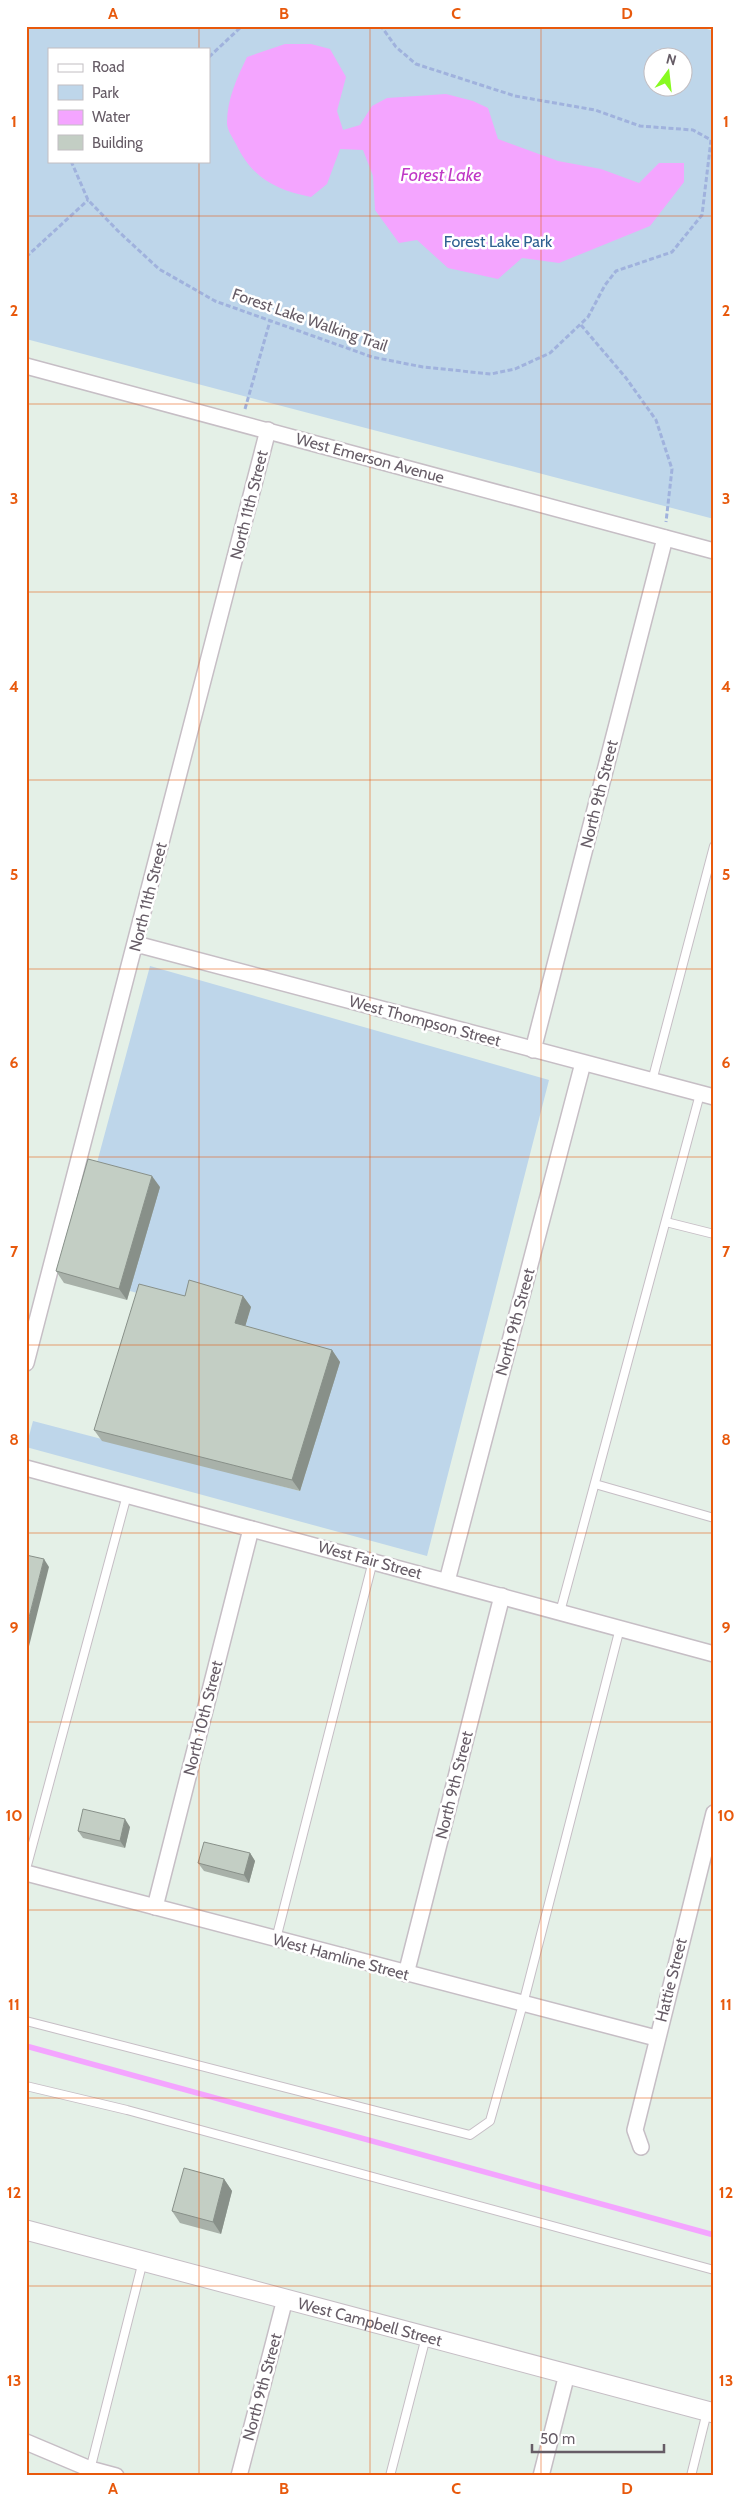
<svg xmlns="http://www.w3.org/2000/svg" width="740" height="2502" viewBox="0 0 740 2502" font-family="Cabin,sans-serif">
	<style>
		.green { fill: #bed6ea; fill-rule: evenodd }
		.water { fill: #f4a5ff }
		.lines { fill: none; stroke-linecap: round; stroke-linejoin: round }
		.stream { stroke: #f4a5ff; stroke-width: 5.5 }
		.service-casing { stroke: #c6bec5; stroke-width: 10 }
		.minor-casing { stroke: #c6bec5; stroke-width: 18 }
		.tertiary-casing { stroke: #c6bec5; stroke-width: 21 }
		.path { stroke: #a0b2dd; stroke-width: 3; stroke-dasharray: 5 2.5; stroke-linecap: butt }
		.service { stroke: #fff; stroke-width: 8 }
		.minor { stroke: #fff; stroke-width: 15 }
		.tertiary { stroke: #fff; stroke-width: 19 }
		.wall { fill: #a8b1a9 }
		.shaded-wall { fill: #889089 }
		.building { fill: #c3cec4; stroke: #889089 }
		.grid { fill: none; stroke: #e8590c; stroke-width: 1; stroke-opacity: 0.55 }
		.labels { text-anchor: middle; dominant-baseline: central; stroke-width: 5; stroke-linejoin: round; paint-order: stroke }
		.park-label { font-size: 16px; fill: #2f6192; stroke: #fff }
		.street-label { font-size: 16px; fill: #665c66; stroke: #fff }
		.water-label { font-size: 18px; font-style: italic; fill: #c039c6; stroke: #fff }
		.neatline { fill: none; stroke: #e8590c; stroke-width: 2 }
		.grid-label { font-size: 16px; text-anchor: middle; font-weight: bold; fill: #e8590c }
	</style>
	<rect width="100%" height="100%" fill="#e4f0e7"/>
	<!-- green -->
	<g class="green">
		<path d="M26 26H696L714 31V519L26 339ZM49 49H209V161H49ZM652 58H682V88H652Z"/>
		<path d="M150 966 549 1080 427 1556 26 1447 33 1421 300 1491 339 1362 243 1334 251 1307 192 1308 130 1291 95 1170Z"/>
	</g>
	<!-- water -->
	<path class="water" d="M285 44H311L330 49 346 77 337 111 343 130 360 125 372 106 387 98 446 94 473 101 488 108 498 139 558 161 601 169 639 183 659 163H684V182L650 226 559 263 522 258 498 279 448 268 417 240 399 243 375 210 373 176 363 150 340 149 327 184 311 197C276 190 252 178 236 144 233 138 227 130 227 123 227 99 237 78 247 57Z"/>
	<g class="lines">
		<!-- stream -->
		<path class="stream" d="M26 2046 714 2235"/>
		<defs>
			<g id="service">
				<path d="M652 1081 714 846"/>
				<path d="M666 1222 714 1234"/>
				<path d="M595 1484 714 1518"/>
				<path d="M560 1612 700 1094"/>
				<path d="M26 1869 127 1495"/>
				<path d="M276 1939 373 1561"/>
				<path d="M26 2021 470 2135 490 2121 523 2004 620 1628"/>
				<path d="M26 2086 127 2110 714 2270"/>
				<path d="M90 2470 143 2261"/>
				<path d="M390 2476 426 2337"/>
				<path d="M691 2476 707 2412"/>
			</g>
			<g id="minor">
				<path d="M26 366 714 551"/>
				<path d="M136 944 714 1097"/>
				<path d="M533 1050 665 538"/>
				<path d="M26 1363 268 430"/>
				<path d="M26 1468 714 1654"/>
				<path d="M447 1581 583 1063"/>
				<path d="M26 1873 656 2038"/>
				<path d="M155 1907 251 1529"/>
				<path d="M406 1974 502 1596"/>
				<path d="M641 2147 635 2130 714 1813"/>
				<path d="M26 2442 90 2469 116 2476"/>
				<path d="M239 2476 285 2299"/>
				<path d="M541 2476 567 2374"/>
			</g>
			<g id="tertiary">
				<path id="s1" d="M26 2230 714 2413"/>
			</g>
		</defs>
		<!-- service casing -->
		<use href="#service" class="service-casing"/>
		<!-- minor casing -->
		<use href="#minor" class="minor-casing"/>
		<!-- tertiary casing -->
		<use href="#tertiary" class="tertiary-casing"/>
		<!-- path -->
		<g class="path">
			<path d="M209 57 242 26"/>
			<path d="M71 161 88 200 118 231 159 269 215 301 372 357 423 367 491 374 515 369 550 353 588 317 605 285 616 271 672 252 702 215 711 140 693 130 640 126 595 110 515 96 416 64 396 47 381 26"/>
			<path d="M26 257 88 200"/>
			<path d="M581 325 626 378 656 420 672 469 666 522"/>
			<path d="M245 409 270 321"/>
		</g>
		<!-- service -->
		<use href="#service" class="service"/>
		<!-- minor -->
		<use href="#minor" class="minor"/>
		<!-- tertiary -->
		<use href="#tertiary" class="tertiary"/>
	</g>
	<!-- wall -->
	<g class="wall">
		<path d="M160 1187 127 1300 64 1283 56 1271Z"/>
		<path d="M185 1296H243L251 1307 245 1326 332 1350 340 1362 300 1491 102 1441 94 1430Z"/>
		<path d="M130 1827 125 1848 83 1838 78 1831Z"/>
		<path d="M250 1853 255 1861 249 1883 204 1871 198 1863Z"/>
		<path d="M224 2179 232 2191 221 2234 180 2223 172 2211Z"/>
	</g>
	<!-- shaded-wall -->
	<g class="shaded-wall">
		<path d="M152 1176 160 1187 127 1300 119 1289Z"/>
		<path d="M243 1296 251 1307 243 1334 235 1323Z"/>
		<path d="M332 1350 340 1362 300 1491 292 1480Z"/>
		<path d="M44 1559 49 1567 26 1658V1629Z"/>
		<path d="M125 1819 130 1827 125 1848 120 1841Z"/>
		<path d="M250 1853 255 1861 249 1883 244 1875Z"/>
		<path d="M224 2179 232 2191 221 2234 213 2222Z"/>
	</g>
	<!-- building -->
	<g class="building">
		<path d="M88 1159 152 1176 119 1289 56 1271Z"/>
		<path d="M189 1280 243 1296 235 1323 332 1350 292 1480 94 1430 139 1284 185 1296Z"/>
		<path d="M26 1555 44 1559 26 1629Z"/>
		<path d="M83 1809 125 1819 120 1841 78 1831Z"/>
		<path d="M204 1842 250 1853 244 1875 198 1863Z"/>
		<path d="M184 2168 224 2179 213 2222 172 2211Z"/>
	</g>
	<!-- grid -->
	<path class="grid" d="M199 26V49M370 26V2476M541 26V2476M199 161V2476M26 216H714M26 404H714M26 592H714M26 780H714M26 969H714M26 1157H714M26 1345H714M26 1533H714M26 1722H714M26 1910H714M26 2098H714M26 2286H714"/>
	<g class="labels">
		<!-- park labels -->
		<g class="park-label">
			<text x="498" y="241">Forest Lake Park</text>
		</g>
		<!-- street labels -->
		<g class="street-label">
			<text transform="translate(310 320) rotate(19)">Forest Lake Walking Trail</text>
			<text transform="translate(370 458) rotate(15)">West Emerson Avenue</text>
			<text transform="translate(249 505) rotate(-76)">North 11th Street</text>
			<text transform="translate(599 794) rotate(-76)">North 9th Street</text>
			<text transform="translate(148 897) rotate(-76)">North 11th Street</text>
			<text transform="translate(425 1021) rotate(15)">West Thompson Street</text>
			<text transform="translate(515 1322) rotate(-75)">North 9th Street</text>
			<text transform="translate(370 1560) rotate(15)">West Fair Street</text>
			<text transform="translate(203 1718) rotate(-76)">North 10th Street</text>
			<text transform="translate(454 1785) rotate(-76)">North 9th Street</text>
			<text transform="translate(341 1957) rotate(15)">West Hamline Street</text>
			<text transform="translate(671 1980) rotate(-76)">Hattie Street</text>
			<text stroke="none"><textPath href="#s1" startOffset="356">West Campbell Street</textPath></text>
			<text transform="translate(262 2387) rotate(-75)">North 9th Street</text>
		</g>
		<!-- water labels -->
		<g class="water-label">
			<text x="441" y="175">Forest Lake</text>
		</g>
	</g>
	<!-- border -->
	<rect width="740" height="2502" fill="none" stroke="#ffffff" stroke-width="55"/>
	<!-- legend -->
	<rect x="48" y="48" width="162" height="115" fill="#ffffff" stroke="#c2bec2"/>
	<rect x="58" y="64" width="25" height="8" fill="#ffffff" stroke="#c2bec2"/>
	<text x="92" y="72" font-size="15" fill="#665c66">Road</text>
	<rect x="58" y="85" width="25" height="15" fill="#bed6ea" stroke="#c2bec2"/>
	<text x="92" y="98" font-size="15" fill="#665c66">Park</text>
	<rect x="58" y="110" width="25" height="15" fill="#f4a5ff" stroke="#c2bec2"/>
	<text x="92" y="122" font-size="15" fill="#665c66">Water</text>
	<rect x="58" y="135" width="25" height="15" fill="#c3cec4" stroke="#c2bec2"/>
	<text x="92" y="148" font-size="15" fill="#665c66">Building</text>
	<!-- north arrow -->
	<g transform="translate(668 72) rotate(15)"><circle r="24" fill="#ffffff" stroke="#c2bec2"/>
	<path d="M0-4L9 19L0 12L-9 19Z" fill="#88fa20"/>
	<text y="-8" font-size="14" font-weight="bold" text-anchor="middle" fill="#665c66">N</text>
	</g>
	<!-- scale -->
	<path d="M532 2444v8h132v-8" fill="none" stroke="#665c66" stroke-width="2.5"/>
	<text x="540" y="2444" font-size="15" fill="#665c66" stroke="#ffffff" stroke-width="4" paint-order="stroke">50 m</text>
	<rect x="28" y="28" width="684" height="2446" class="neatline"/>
	<g class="grid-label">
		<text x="113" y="19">A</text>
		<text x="284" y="19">B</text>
		<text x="456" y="19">C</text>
		<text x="627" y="19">D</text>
		<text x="14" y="127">1</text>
		<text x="726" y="127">1</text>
		<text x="14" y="316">2</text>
		<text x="726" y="316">2</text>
		<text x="14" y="504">3</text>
		<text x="726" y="504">3</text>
		<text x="14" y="692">4</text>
		<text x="726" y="692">4</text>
		<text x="14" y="880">5</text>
		<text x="726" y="880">5</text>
		<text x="14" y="1068">6</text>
		<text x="726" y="1068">6</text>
		<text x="14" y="1257">7</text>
		<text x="726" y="1257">7</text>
		<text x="14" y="1445">8</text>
		<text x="726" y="1445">8</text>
		<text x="14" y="1633">9</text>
		<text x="726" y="1633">9</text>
		<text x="14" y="1821">10</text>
		<text x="726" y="1821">10</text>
		<text x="14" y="2010">11</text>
		<text x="726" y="2010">11</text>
		<text x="14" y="2198">12</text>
		<text x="726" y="2198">12</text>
		<text x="14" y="2386">13</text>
		<text x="726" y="2386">13</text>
		<text x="113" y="2494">A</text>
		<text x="284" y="2494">B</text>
		<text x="456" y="2494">C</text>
		<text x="627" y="2494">D</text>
	</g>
</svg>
